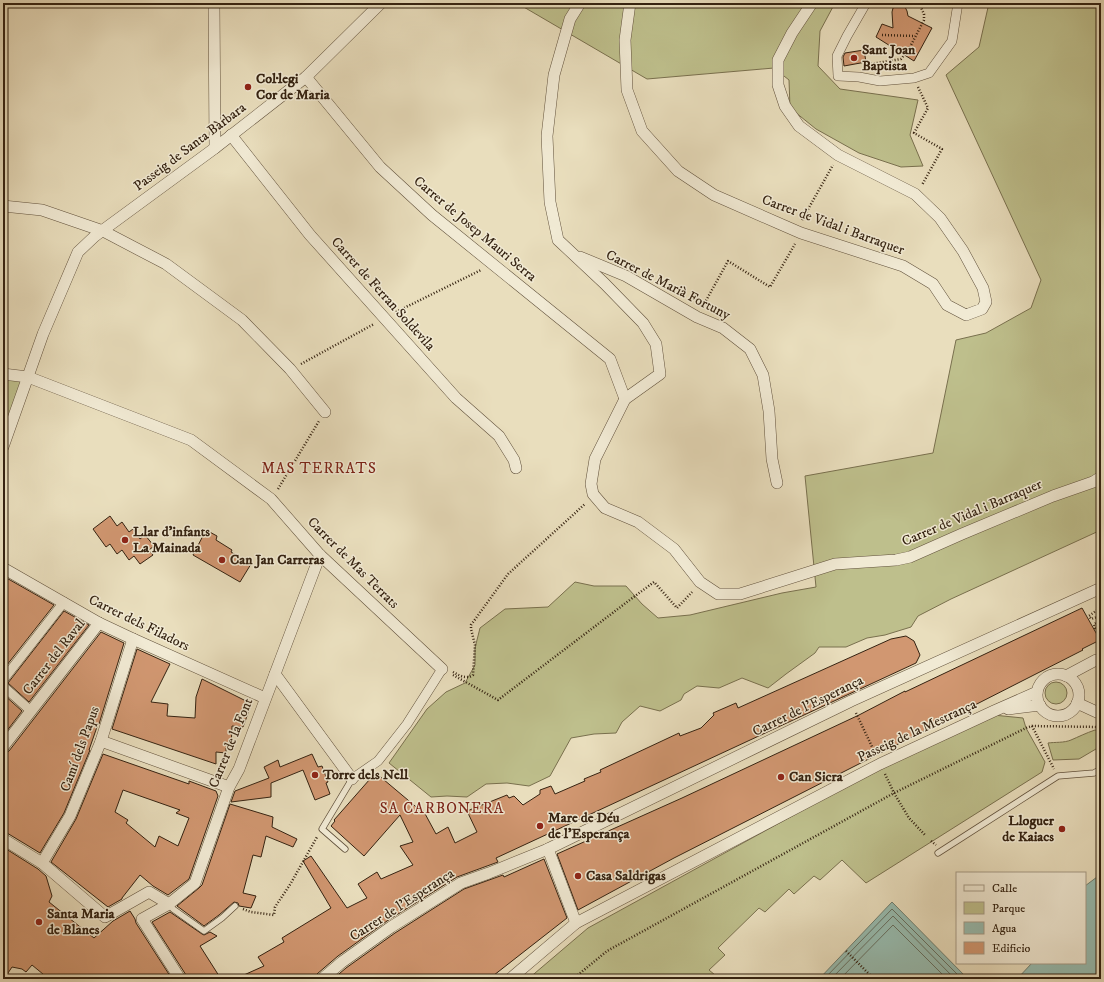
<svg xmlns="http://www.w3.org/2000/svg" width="1104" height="982" viewBox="0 0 1104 982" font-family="'IM FELL DW Pica',serif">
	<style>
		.green { fill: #bebf8c; stroke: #79704e }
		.water { fill: #97bcb0; stroke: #6f7e70 }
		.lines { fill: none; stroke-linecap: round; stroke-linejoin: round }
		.shore { stroke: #666f60; stroke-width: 1 }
		.building { fill: #d19771; stroke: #342211; fill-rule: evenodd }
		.service-casing { stroke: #61513c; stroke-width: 7 }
		.pedestrian-casing { stroke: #61513c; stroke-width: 10 }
		.minor-casing { stroke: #61513c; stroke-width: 12 }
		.path { stroke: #342211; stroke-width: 2.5; stroke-dasharray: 1 2; stroke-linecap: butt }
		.service { stroke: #f1ead4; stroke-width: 5.5 }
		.pedestrian { stroke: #f1ead4; stroke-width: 9 }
		.minor { stroke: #f1ead4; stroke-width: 11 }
		.poi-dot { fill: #8f2418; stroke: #f1ead4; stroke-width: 1.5 }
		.labels { text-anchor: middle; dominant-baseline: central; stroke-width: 3; stroke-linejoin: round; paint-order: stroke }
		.poi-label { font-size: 14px; font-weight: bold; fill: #342211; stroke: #f1ead4; text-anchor: start }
		.street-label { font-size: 14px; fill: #342211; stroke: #f1ead4 }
		.neighbourhood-label { font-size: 15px; letter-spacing: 1px; fill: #7a1f14; stroke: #f1ead4 }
	</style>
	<rect width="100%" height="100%" fill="#e9debd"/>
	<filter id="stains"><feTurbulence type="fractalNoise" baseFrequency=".005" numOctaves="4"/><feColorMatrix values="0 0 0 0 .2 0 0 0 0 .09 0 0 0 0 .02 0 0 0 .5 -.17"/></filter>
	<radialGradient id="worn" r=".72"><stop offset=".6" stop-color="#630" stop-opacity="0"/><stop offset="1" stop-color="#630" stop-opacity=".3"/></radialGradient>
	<!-- green -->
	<g class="green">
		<path d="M519 3H835L820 31 818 66 840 89 918 100 910 135 923 166 901 167 859 153 816 129 790 108 789 80 774 68 647 79 522 6Z"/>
		<path d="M989 3H1101V530L951 599 918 616 911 627 885 635 867 638 846 647H819L815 653 786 674 768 688 742 678 719 688 697 686 684 694 681 700 660 711 640 706 622 722 616 733 594 734 571 738 550 776 529 786 507 783 486 784 467 797 447 796 431 797 389 763 427 709 446 692 465 683 475 665V648L480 628 505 609 548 607 575 582 594 586H626L642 604 658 618 690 615 782 593 816 587 805 476 933 453 956 340 986 333 1031 308 1041 280 946 75 979 47Z"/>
		<path d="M3 374 28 377 3 447Z"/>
		<circle cx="1056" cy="693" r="11"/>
		<path d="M993 715 1023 718 1026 728 1045 762 1042 772 866 883 842 860 820 880 814 876 794 894 789 889 765 912 759 908 718 948 725 955 709 970 715 975 712 979H528L588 928 876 770Z"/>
		<path d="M1095 730 1101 731V746L1079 759 1053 760 1048 743C1055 742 1064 743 1071 740 1078 737 1086 733 1095 730Z"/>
	</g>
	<!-- water -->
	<g class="water">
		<path d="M1101 874V979H1017L1032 963H1085V886Z"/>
		<path d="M892 902 968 979H819Z"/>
	</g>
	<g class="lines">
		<!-- shore -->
		<g class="shore">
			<path d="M824 979 892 909 962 979"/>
			<path d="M831 979 893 916 955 979"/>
			<path d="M840 979 893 925 947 979"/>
		</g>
	</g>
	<!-- building -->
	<g class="building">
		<path d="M901 5 905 7 907 11 908 16 932 28 914 61 876 37 882 24 893 28 892 12 893 8 897 6Z"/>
		<path d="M864 50 866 62 844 66 843 57 845 53Z"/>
		<path d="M110 516 117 526 122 522 129 532 133 529 140 539 145 535 154 546 149 550 153 555 140 564 134 556 129 560 122 550 117 554 110 544 106 547 93 529Z"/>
		<path d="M206 530 217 536 216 540 232 550 231 552 251 564 240 582 193 555Z"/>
		<path d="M3 576 54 605 3 670Z"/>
		<path d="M1082 608 1100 640 1082 649 1083 650 674 858 578 910 557 854 682 798 859 715 905 691V692Z"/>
		<path d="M64 611 89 625 29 702 8 683Z"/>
		<path d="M101 632 124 643 99 724H98L89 750H90L64 813 40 853 7 833 3 832V754L9 751Z"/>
		<path d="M906 636 914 641 920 655 916 663 496 858 498 862 457 877 387 921 338 956 317 974 315 979H235L264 966 258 957 284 942 282 938 331 908 303 861 311 856 347 908 367 898 358 884 377 872 381 879 413 865 400 846 413 842 400 815 364 856 331 826 335 821 334 820 370 779H372L377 774 421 811 423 810 436 834 448 827 455 843 477 832 467 811 507 795 509 798 514 796 523 805 540 794V790L551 786 555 794 585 781 584 779 601 772 600 770 679 733 680 736 701 728 714 715 713 713 736 703 738 708 891 639Z"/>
		<path d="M137 649 170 664 151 702 168 704 167 716 195 718 196 697 202 679 246 701 250 708 243 727 232 726 231 748H226V753L216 752V764L112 729Z"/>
		<path d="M3 694 22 711 3 736Z"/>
		<path d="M103 754 189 784V781L216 791 218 796 189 879 168 895 153 886 140 875 122 898V899L108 907 51 862 76 819ZM123 790 180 810 176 813 189 818 178 846 159 836 155 847 126 823 128 820 115 812Z"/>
		<path d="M312 754 318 767 322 766 328 782 326 783 330 794 315 800 303 770 271 783V797L231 802 235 791 269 778 264 767 278 760 280 767Z"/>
		<path d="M230 804 273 817 272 827 297 839 293 847 266 836 261 857 253 855 243 893 256 896 251 908 239 906 238 903 234 902 219 915 204 926 177 906 199 888 202 885Z"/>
		<path d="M3 847 38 869 46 876 52 896 49 902 94 938 113 921 130 911 135 919 136 923 172 979H49L32 965 26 972 22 969 12 967 4 979H3Z"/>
		<path d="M544 859 567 918 489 979H333L346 968 395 933 464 889 503 875 504 877Z"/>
		<path d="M170 912 202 934 204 935 210 932 217 936 200 946 221 979H187L186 975 152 922Z"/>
	</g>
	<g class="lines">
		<defs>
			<g id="service">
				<path d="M345 849 322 829 352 779"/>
				<path d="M938 853 1058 776 1094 773 1101 769"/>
				<path d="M169 904 173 909 204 931 222 918 235 906"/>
			</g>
			<g id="pedestrian">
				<path d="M866 3 847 36 837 56 838 76 859 77 880 81 914 78 929 73 952 41 958 3"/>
				<path d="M3 680 64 602"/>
				<path d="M3 686 31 711"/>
				<path d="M352 779 378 761 407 724 442 669"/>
			</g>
			<g id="minor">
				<path d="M214 3 215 148"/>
				<path d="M580 3 570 19 554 75 547 136 550 202 558 240 604 283 643 323 656 344 660 374 625 399 595 459 591 484 593 494 605 508 638 522 674 549 700 582 718 594H740L835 564 896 560 910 557 962 534 1053 496 1093 482 1101 477"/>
				<path d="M630 3 625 40 627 90 642 131 678 171 714 195 778 223 801 233 903 266 933 284 947 305 966 315 982 309 986 302 983 288 963 251 940 218 915 194 838 155 799 126 785 106 778 85V60L792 33 812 3"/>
				<path d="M306 77 380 167 432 215 610 359 625 399"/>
				<path d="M231 135 310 235 456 398 499 436 514 460 516 468"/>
				<path d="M3 206 42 210 103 231 166 264 242 320 290 369 325 412"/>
				<path d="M580 257 626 276 697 317 723 328 750 349 763 375 769 411 772 459 777 483"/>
				<path d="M3 374 28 377 191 440 271 499 320 555 442 669"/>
				<path d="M3 447 43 334 78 252 95 236 215 148 306 77 381 3"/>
				<path d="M3 568 99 623 133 639 265 698"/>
				<path d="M275 674 352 779"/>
				<circle cx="1058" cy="695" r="21"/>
				<path d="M1066 676 1096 660H1101"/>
				<path d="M1077 703 1101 714"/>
				<path d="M1008 709 1040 705"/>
				<path d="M101 741 229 787"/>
				<path d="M3 747 99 623"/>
				<path d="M3 839 42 863 105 917 149 892 169 904"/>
				<path d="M548 849 576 923"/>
				<path d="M42 863 70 816 101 741 133 639"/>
				<path d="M180 979 142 919 169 904 195 883 229 787 239 769 320 555"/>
				<path d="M322 979 342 962 391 927 461 883 489 873 548 849 851 701 1101 588"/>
				<path d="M510 979 576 923 880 764 994 711 1037 692"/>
			</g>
		</defs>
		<!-- service casing -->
		<use href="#service" class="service-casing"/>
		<!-- pedestrian casing -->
		<use href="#pedestrian" class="pedestrian-casing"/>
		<!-- minor casing -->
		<use href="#minor" class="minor-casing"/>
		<!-- path -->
		<g class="path">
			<path d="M882 35 915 36"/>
			<path d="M865 65 901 59 909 49 924 20V14L919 3"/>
			<path d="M918 87 928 108 914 133 942 149 922 185"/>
			<path d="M802 220 833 165"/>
			<path d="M703 306 728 261 770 287 795 244"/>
			<path d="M396 312 481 270"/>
			<path d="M301 364 374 324"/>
			<path d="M278 489 319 421"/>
			<path d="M1096 605H1098L1100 608 1089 616 1091 619 1101 616"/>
			<path d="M1101 620 1094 624 1095 628 1101 626"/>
			<path d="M1101 631 1099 632 1100 636 1101 635"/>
			<path d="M453 672C459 675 466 680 473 675L475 645 471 629V625L508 574 585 504"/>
			<path d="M453 675 498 700 627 602 654 582 677 608 692 592"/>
			<path d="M856 713 875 753"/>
			<path d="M1032 726 1054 769"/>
			<path d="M885 774 894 793 909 818 925 835"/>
			<path d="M931 841 936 845"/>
			<path d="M243 909 251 912 274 915 275 907 291 883 317 837"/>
			<path d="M846 951 874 979"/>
			<path d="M573 979 607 951 894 793 1026 728 1032 726 1099 727"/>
		</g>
		<!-- service -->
		<use href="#service" class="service"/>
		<!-- pedestrian -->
		<use href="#pedestrian" class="pedestrian"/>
		<!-- minor -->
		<use href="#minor" class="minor"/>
	</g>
	<!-- markers -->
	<g class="poi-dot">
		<circle cx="854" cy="58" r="4"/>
		<circle cx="248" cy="87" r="4"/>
		<circle cx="125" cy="540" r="4"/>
		<circle cx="222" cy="560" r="4"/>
		<circle cx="315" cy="775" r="4"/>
		<circle cx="781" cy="777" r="4"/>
		<circle cx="540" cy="826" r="4"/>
		<circle cx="1062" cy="829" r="4"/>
		<circle cx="578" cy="876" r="4"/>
		<circle cx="39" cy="922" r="4"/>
	</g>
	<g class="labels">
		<!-- poi labels -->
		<g class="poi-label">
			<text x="862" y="50">Sant Joan<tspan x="862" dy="16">Baptista</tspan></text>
			<text x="256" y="79">Col·legi<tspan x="256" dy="16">Cor de Maria</tspan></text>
			<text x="133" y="532">Llar d'infants<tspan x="133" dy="16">La Mainada</tspan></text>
			<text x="230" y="560">Can Jan Carreras</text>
			<text x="323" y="775">Torre dels Nell</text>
			<text x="789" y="777">Can Sicra</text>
			<text x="548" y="818">Mare de Déu<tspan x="548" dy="16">de l'Esperança</tspan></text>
			<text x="1054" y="821" text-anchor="end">Lloguer<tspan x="1054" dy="16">de Kaiacs</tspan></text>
			<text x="586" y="876">Casa Saldrigas</text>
			<text x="47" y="914">Santa Maria<tspan x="47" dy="16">de Blanes</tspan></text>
		</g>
		<!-- street labels -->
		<g class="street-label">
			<text transform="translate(190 147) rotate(-37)">Passeig de Santa Bàrbara</text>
			<text transform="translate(833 225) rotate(20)">Carrer de Vidal i Barraquer</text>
			<text transform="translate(475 229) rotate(40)">Carrer de Josep Mauri Serra</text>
			<text transform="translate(668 285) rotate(27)">Carrer de Marià Fortuny</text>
			<text transform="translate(383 294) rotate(48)">Carrer de Ferran Soldevila</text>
			<text transform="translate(972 513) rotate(-23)">Carrer de Vidal i Barraquer</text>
			<text transform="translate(353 563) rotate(45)">Carrer de Mas Terrats</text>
			<text transform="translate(139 623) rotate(26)">Carrer dels Filadors</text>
			<text transform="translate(54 657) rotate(-52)">Carrer del Raval</text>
			<text transform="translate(808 706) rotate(-26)">Carrer de l'Esperança</text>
			<text transform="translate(917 731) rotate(-25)">Passeig de la Mestrança</text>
			<text transform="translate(231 743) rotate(-68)">Carrer de la Font</text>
			<text transform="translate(80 749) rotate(-70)">Camí dels Papus</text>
			<text transform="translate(402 905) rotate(-33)">Carrer de l'Esperança</text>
		</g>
		<!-- neighbourhood labels -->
		<g class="neighbourhood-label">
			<text x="319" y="468">MAS TERRATS</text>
			<text x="442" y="808">SA CARBONERA</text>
		</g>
	</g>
	<!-- margin -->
	<rect width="1104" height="982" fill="none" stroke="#e9debd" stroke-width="16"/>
	<rect x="4" y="4" width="1096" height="974" fill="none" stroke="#342211" stroke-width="2"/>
	<rect x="8" y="8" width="1088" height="966" fill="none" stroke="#342211"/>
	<!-- legend -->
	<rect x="956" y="872" width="130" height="92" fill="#f1ead4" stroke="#a59a86"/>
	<rect x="964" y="885" width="20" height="6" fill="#f1ead4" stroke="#a59a86"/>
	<text x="992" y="892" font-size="12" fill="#342211">Calle</text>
	<rect x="964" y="902" width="20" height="12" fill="#bebf8c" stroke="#a59a86"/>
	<text x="992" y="912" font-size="12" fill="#342211">Parque</text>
	<rect x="964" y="922" width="20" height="12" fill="#97bcb0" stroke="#a59a86"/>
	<text x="992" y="932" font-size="12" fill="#342211">Agua</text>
	<rect x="964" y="942" width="20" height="12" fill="#d19771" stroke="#a59a86"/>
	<text x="992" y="952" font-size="12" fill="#342211">Edificio</text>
	<rect width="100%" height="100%" filter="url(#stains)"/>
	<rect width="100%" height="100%" fill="url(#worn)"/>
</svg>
